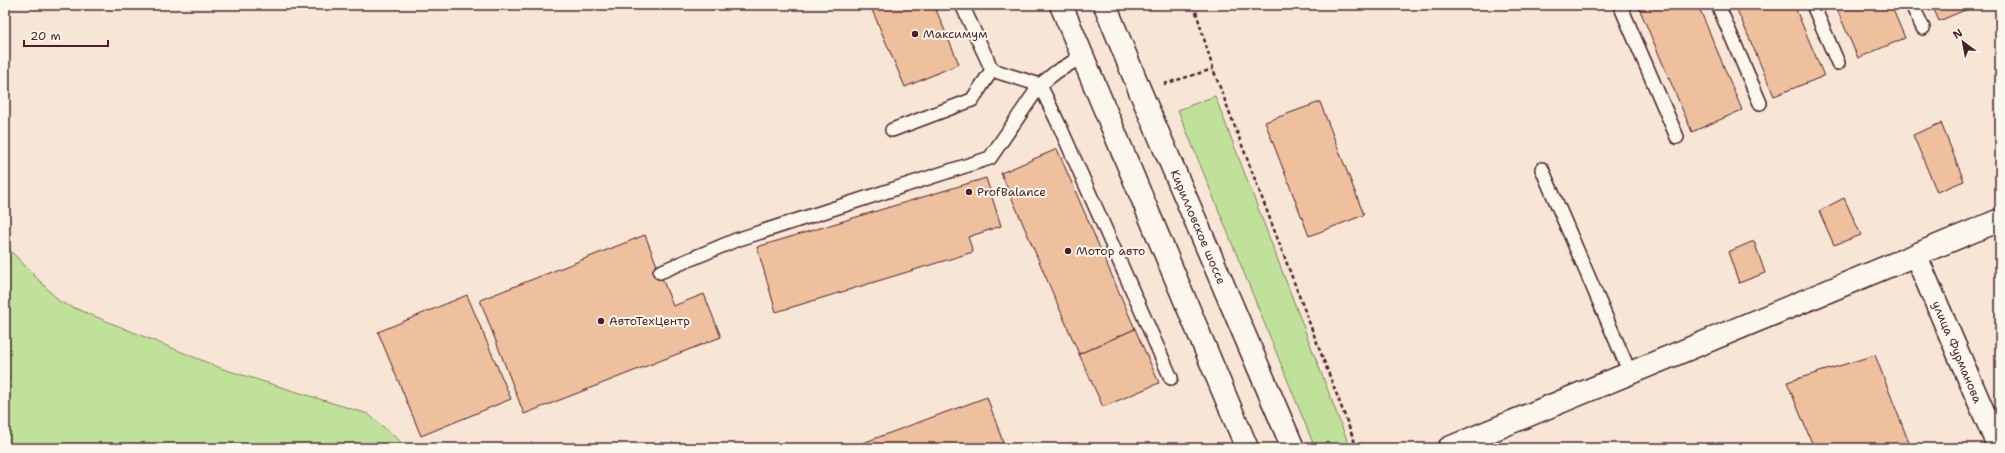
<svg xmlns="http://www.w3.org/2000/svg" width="2005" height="453" viewBox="0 0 2005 453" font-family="'Shantell Sans',sans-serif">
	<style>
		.green { fill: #bfe19a; stroke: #848062 }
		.building { fill: #eec09e; stroke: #4a1f2b }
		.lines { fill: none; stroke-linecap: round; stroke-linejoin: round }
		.service-casing { stroke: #4a1f2b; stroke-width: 16 }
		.minor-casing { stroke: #4a1f2b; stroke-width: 25 }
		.primary-casing { stroke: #4a1f2b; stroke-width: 25 }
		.path { stroke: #4a1f2b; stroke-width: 2.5; stroke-dasharray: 4 3; stroke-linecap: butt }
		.service { stroke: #fbf7ec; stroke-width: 13 }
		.minor { stroke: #fbf7ec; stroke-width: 22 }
		.primary { stroke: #fbf7ec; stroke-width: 22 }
		.poi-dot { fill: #4a1f2b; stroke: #fbf7ec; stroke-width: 1.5 }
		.labels { text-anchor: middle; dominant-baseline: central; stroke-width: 4; stroke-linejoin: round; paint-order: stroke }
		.poi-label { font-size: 12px; fill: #4a1f2b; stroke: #fbf7ec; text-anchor: start }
		.street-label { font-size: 12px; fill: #4a1f2b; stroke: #fbf7ec }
	</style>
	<rect width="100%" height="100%" fill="#f7e6d5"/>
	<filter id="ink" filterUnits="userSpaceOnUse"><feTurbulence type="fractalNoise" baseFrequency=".025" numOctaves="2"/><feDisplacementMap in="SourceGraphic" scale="8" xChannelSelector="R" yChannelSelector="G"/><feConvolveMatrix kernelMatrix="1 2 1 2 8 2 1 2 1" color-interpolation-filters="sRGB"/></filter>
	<g filter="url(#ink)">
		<!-- green -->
		<g class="green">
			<path d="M1215 96 1350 448H1315L1178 110Z"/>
			<path d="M5 245 60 302 223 369 368 414 408 448H5Z"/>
		</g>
		<!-- building -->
		<g class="building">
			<path d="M870 5H934L959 64 905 87Z"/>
			<path d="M1646 5H1698L1742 110 1692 132 1639 8Z"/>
			<path d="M1735 5H1794L1824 76 1774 96Z"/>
			<path d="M1835 5H1891L1905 38 1858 58Z"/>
			<path d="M1932 5H1977L1939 21Z"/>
			<path d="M1320 102 1364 215 1309 236 1265 122Z"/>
			<path d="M1941 123 1964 181 1937 192 1913 135Z"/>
			<path d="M1057 149 1135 329 1079 354 1001 173Z"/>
			<path d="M986 178 1001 226 968 237 973 252 776 312 757 247Z"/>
			<path d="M1844 198 1861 235 1834 245 1819 211Z"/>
			<path d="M645 235 673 306 704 294 721 337 524 414 480 300Z"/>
			<path d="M1754 241 1765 273 1739 283 1728 252Z"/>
			<path d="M467 295 511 399 421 436 378 332Z"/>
			<path d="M1135 329 1159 383 1103 407 1079 354Z"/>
			<path d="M1875 355 1911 448H1814L1787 382Z"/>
			<path d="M987 397 1005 448H849Z"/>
		</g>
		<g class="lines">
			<defs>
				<g id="service">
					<path d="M962 5 992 70 1040 85 1061 129 1171 378"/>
					<path d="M1620 5 1677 137"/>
					<path d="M1718 5 1760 103"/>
					<path d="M1813 5 1838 63"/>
					<path d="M1912 5 1923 28"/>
					<path d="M892 130 972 100 992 70"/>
					<path d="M1542 169 1630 373"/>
					<path d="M660 272 736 240 990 158 1040 85 1056 72 1083 56"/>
				</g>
				<g id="minor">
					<path d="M1916 256 1999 448"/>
					<path d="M1449 448 2000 220"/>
				</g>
				<g id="primary">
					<path d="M1061 5 1247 448"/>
					<path d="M1105 5 1140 91 1293 448"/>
				</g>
			</defs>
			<!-- service casing -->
			<use href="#service" class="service-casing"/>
			<!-- minor casing -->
			<use href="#minor" class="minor-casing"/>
			<!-- primary casing -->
			<use href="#primary" class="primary-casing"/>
			<!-- path -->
			<g class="path">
				<path d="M1194 5 1213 69 1357 448"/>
				<path d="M1164 84 1213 69"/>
			</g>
			<!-- service -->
			<use href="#service" class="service"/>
			<!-- minor -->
			<use href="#minor" class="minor"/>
			<!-- primary -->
			<use href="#primary" class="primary"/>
		</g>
	</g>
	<!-- markers -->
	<g class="poi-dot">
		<circle cx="915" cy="34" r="4"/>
		<circle cx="969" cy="192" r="4"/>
		<circle cx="1068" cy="251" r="4"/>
		<circle cx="601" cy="321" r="4"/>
	</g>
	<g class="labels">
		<!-- poi labels -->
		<g class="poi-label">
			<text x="923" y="34">Максимум</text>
			<text x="977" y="192">ProfBalance</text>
			<text x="1076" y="251">Мотор авто</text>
			<text x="609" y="321">АвтоТехЦентр</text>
		</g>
		<!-- street labels -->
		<g class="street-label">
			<text transform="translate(1198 227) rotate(67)">Кирилловское шоссе</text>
			<text transform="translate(1957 352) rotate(67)">улица Фурманова</text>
		</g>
	</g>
	<!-- margin -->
	<rect width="2005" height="453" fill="none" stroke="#fbf7ec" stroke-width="20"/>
	<rect x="10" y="10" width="1985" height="433" fill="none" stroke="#4a1f2b" stroke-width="1.5" filter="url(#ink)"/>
	<!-- north arrow -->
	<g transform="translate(1963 42) rotate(328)" stroke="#fbf7ec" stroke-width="3" paint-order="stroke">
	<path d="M0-3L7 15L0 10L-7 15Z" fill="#4a1f2b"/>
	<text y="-6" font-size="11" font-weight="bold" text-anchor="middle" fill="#4a1f2b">N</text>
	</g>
	<!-- scale -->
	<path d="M24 40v6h84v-6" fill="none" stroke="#4a1f2b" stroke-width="2"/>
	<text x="30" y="40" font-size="12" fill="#4a1f2b" stroke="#fbf7ec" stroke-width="3" paint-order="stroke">20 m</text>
</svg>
